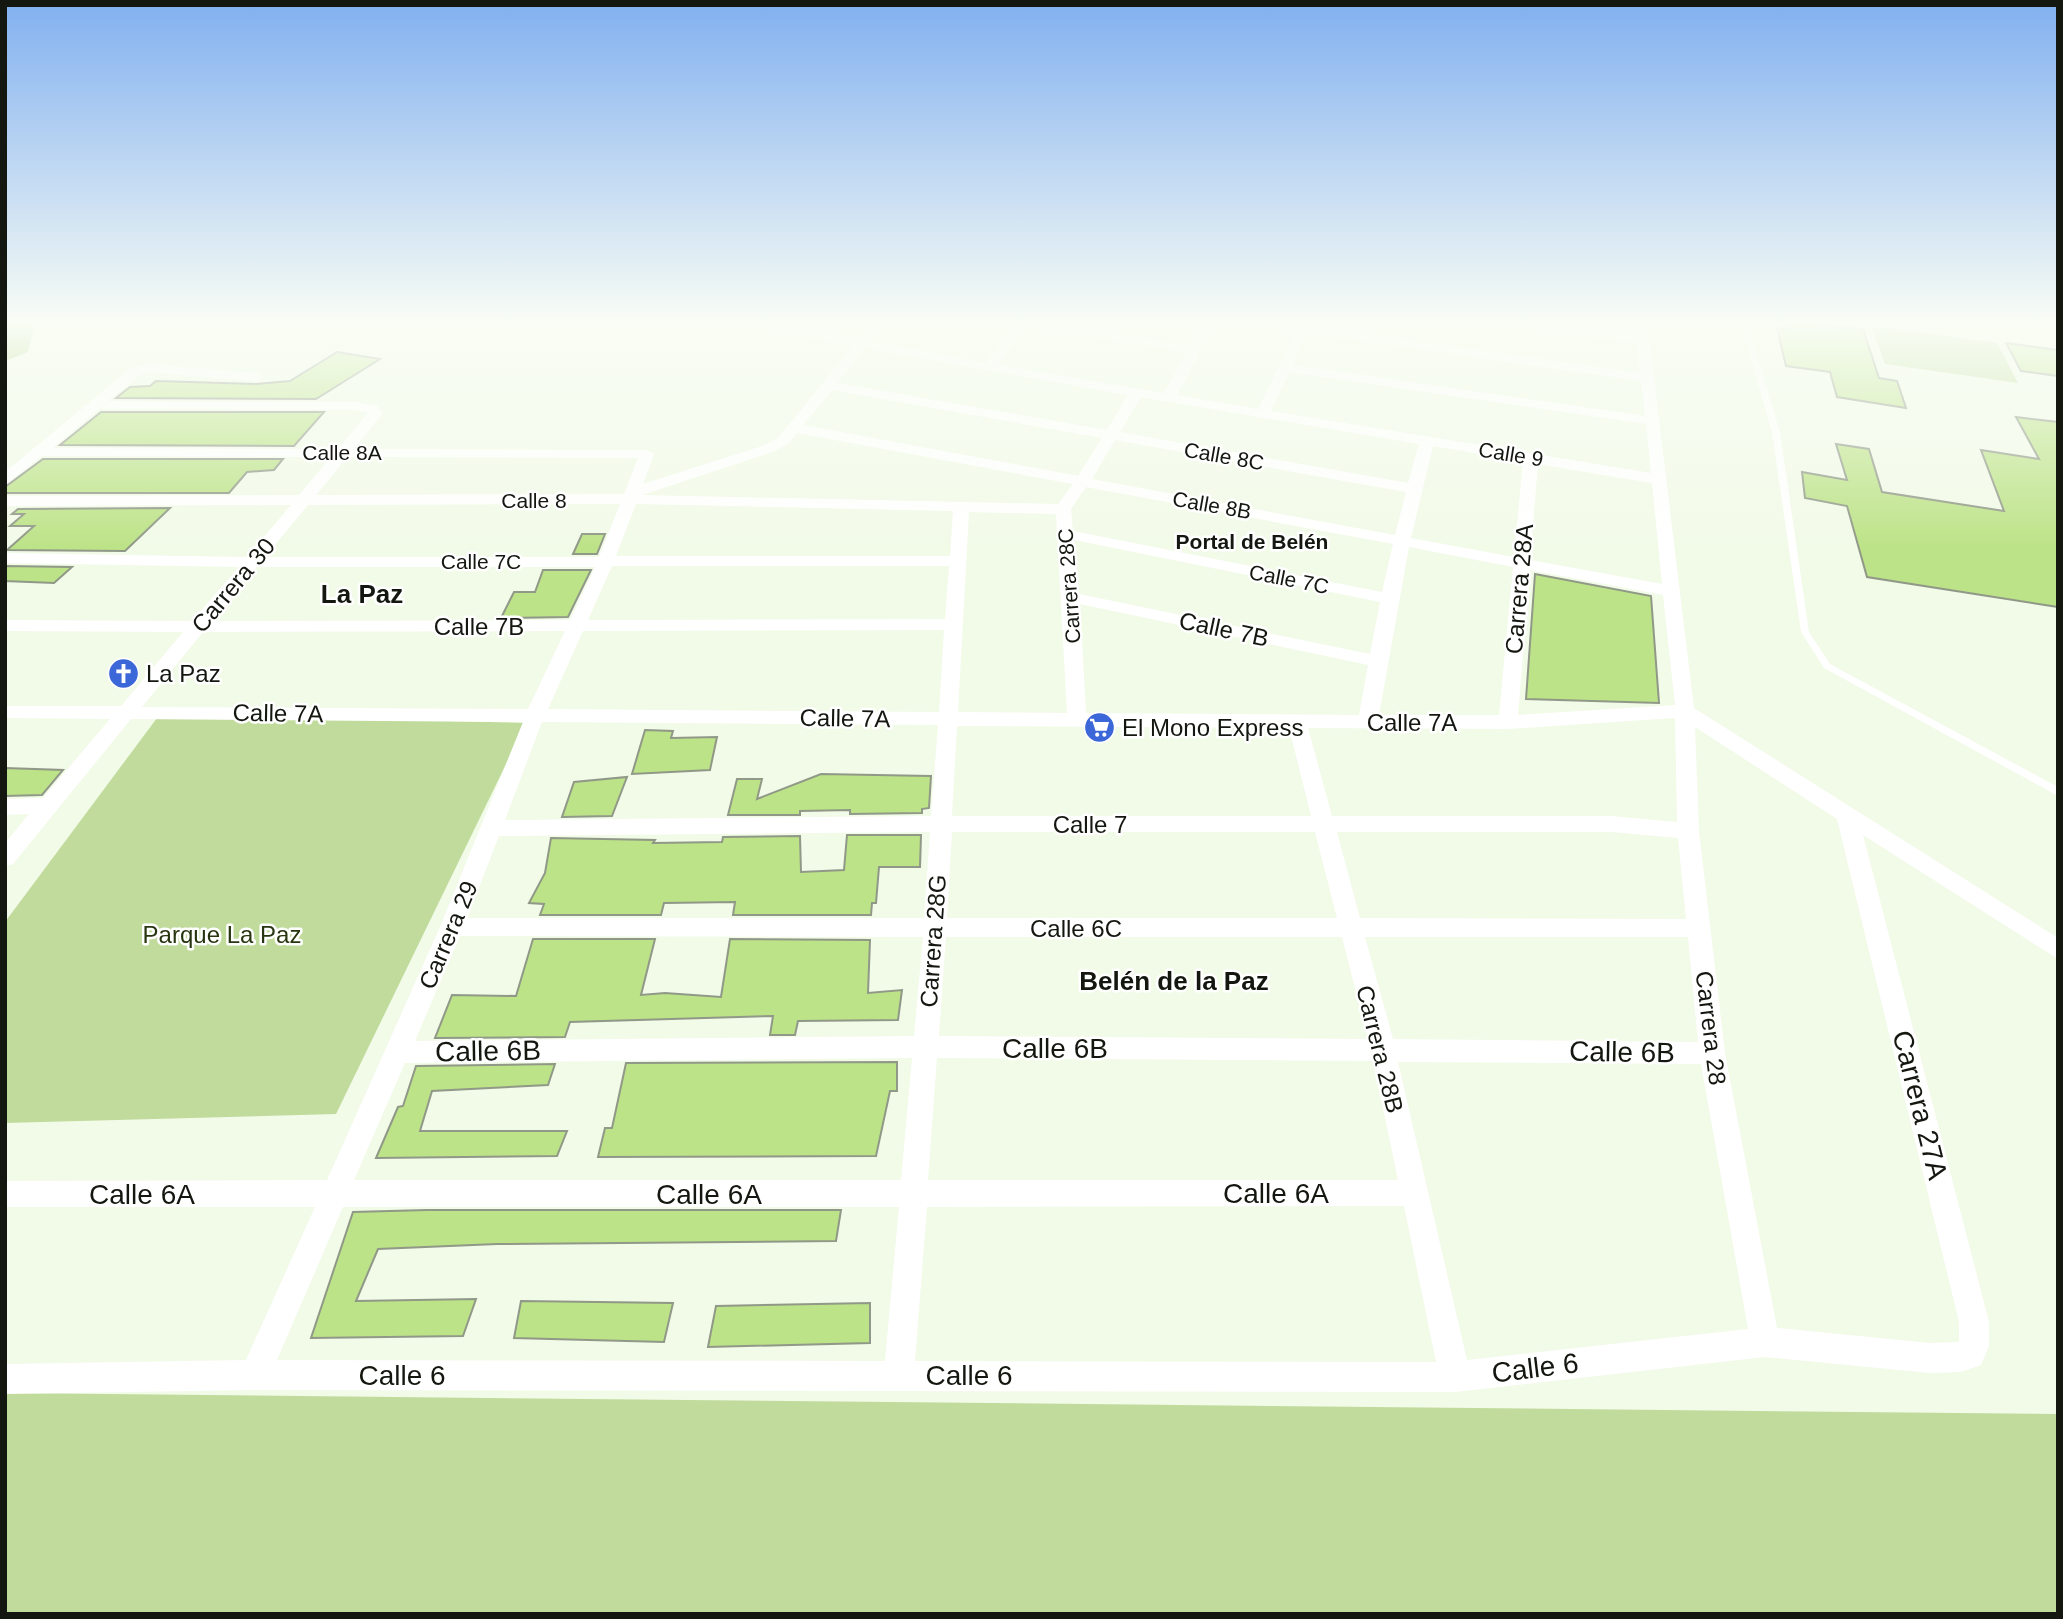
<svg xmlns="http://www.w3.org/2000/svg" width="2063" height="1619" viewBox="0 0 2063 1619" font-family="Arial,sans-serif">
	<style>
		.green { fill: #c0db9c }
		.forest { fill: #a4c86e }
		.building { fill: #bde388; stroke: #909887; stroke-width: 2 }
		.lines { fill: none; stroke-linecap: round; stroke-linejoin: round }
		.lane { fill: #fff; fill-rule: evenodd }
		.street { fill: #fff; fill-rule: evenodd }
		.labels { text-anchor: middle; dominant-baseline: central; stroke-width: 5; stroke-linejoin: round; paint-order: stroke }
		.far-street-label { font-size: 21px; fill: #141710; stroke: #fff }
		.far-neighbourhood-label { font-size: 21px; font-weight: bold; fill: #141710; stroke: #fff }
		.street-label { font-size: 24px; fill: #141710; stroke: #fff }
		.poi-label { font-size: 24px; fill: #141710; stroke: #fff; text-anchor: start }
		.park-label { font-size: 24px; fill: #273610; stroke: #fff }
		.neighbourhood-label { font-size: 26px; font-weight: bold; fill: #141710; stroke: #fff }
		.near-street-label { font-size: 28px; fill: #141710; stroke: #fff }
	</style>
	<rect width="100%" height="100%" fill="#f2fae8"/>
	<!-- green -->
	<g class="green">
		<path d="M1871 326 1997 343 2018 383 1885 364Z"/>
		<path d="M160 714 526 723 336 1114 5 1123V922Z"/>
		<path d="M5 1393 2058 1414V1614H5Z"/>
	</g>
	<!-- forest -->
	<path class="forest" d="M5 321H35L28 352 5 361Z"/>
	<!-- building -->
	<g class="building">
		<path d="M1784 321 1863 329 1879 378 1897 381 1906 408 1837 397 1830 372 1786 366 1777 328 1785 329Z"/>
		<path d="M2006 343 2058 350V376L2021 371Z"/>
		<path d="M337 352 380 359 316 399 116 398 130 387 150 386 156 381 256 384 290 381Z"/>
		<path d="M101 412H324L294 446 60 445Z"/>
		<path d="M2016 417 2058 422V607L1867 577 1847 506 1805 498 1802 472 1847 480 1836 444 1869 449 1882 492 2004 511 1981 450 2039 459Z"/>
		<path d="M43 459H283L274 470 247 472 229 493H5V487Z"/>
		<path d="M170 508 125 551 7 550 34 526H10L24 514H12L18 509Z"/>
		<path d="M582 534H605L597 554H573Z"/>
		<path d="M5 566 72 567 54 583 5 581Z"/>
		<path d="M543 570H591L568 617 501 618 514 592H535Z"/>
		<path d="M1535 574 1651 596 1659 703 1526 699Z"/>
		<path d="M645 730 673 731 671 738 717 737 710 770 632 774Z"/>
		<path d="M5 768 63 770 42 795 5 796Z"/>
		<path d="M821 774 931 776 929 808 922 809V813L850 814V810L800 811V815H728L737 779H762L757 799Z"/>
		<path d="M627 777 612 816 562 817 574 782Z"/>
		<path d="M847 835H921L920 867H879L876 903H872L871 915H733L735 902 664 903 661 915H540L544 904 529 903 545 873 551 838 655 840 653 843 722 842 723 837 800 836 801 872 844 870Z"/>
		<path d="M533 939H655L641 995 665 993 721 997 730 939 870 940 868 993 902 990 898 1020 798 1021 795 1035H770L773 1016 570 1022 565 1037 435 1038 452 995 516 996Z"/>
		<path d="M897 1062V1091H890L876 1156 598 1157 605 1128H612L626 1063Z"/>
		<path d="M555 1064 548 1085 432 1091 420 1131H567L557 1156 376 1158 398 1107 403 1106 416 1066Z"/>
		<path d="M427 1210H841L836 1241 497 1244 378 1249 356 1301 476 1299 463 1336 311 1338 353 1212Z"/>
		<path d="M521 1301 673 1303 664 1342 514 1338Z"/>
		<path d="M870 1303V1343L708 1347 716 1306Z"/>
	</g>
	<g class="lines">
		<!-- lane -->
		<g class="lane">
			<path d="M1740 321H1746L1780 432 1809 632 1830 664 2058 787V796L1824 668 1801 632 1772 432Z"/>
			<path d="M1923 321H1929L1925 324 1923 323Z"/>
		</g>
		<!-- street -->
		<path class="street" d="M739 321H762L859 339 874 321H886L870 341 986 363 1017 321 1191 345 1204 321H1216L1177 395 1258 409 1296 332 1248 325 1242 321 1299 325 1301 321H1313L1311 326 1640 373 1637 343 1502 325 1496 321H1527L1636 335 1635 321H1647L1694 708 2058 938V959L1863 835 1989 1322V1346L1981 1365 1961 1372 1930 1373 1765 1357 1455 1392 255 1390 5 1394V1364L246 1360 315 1207H5V1181L327 1180 440 927 523 722 131 719 13 864 5 866V843L29 814 5 815V799L43 798 110 719 5 718V706H121L183 632 5 631V620L192 621 239 567 5 563V553L247 557 291 505 5 506V496L299 495 331 457 42 456 5 485V472L131 368 148 364 256 373 263 377 256 381 148 372 141 374 108 401 357 402 377 406 383 413 354 449 647 450 654 454 643 484 762 446 778 438 853 346 745 325ZM1026 327 1187 352 1164 393 998 365ZM1307 333 1641 381 1645 416 1293 365ZM865 348 1128 395 1107 430 837 383ZM1289 372 1646 424 1651 473 1271 411ZM832 390 1102 438 1078 476 803 425ZM1141 397 1419 444 1408 483 1120 432ZM99 409 357 410 368 413 338 449 53 448ZM797 433 1073 484 1058 504 642 495 772 452 788 444ZM1115 440 1406 492 1395 535 1092 479ZM1433 446 1523 461 1514 557 1411 538ZM347 457 638 458 624 494 316 495ZM1538 464 1652 483 1662 584 1530 560ZM1086 487 1393 544 1382 592 1073 531 1071 509ZM620 504 599 557H265L308 505ZM636 504 953 511 950 556H616ZM969 512 1056 514 1067 713 958 712ZM1074 540 1380 602 1370 654 1079 594ZM1409 547 1513 567 1499 715H1379ZM612 566H949L945 619 588 620ZM257 567H595L570 620 212 621ZM1530 570 1663 595 1675 705 1518 715ZM1080 604 1368 665 1359 715 1086 713ZM944 630 939 712 548 709 583 631ZM565 631 528 709 142 707 203 632ZM1675 718 1677 822 1611 816H1332L1308 728 1508 729ZM542 722 938 725 931 816 505 820ZM957 726 1289 728 1311 816H952ZM1695 727 1837 819 1959 1322V1342L1930 1343 1777 1328 1725 1053 1699 831ZM930 832 924 918H467L499 836ZM952 832H1315L1337 918H947ZM1337 832H1611L1678 838 1686 919 1360 918ZM460 936 923 937 914 1036 415 1041ZM946 937H1342L1368 1039 939 1036ZM1365 937H1688L1698 1042 1393 1039ZM912 1058 901 1180H354L405 1063ZM937 1058 1373 1061 1398 1180H928ZM1398 1062 1701 1064 1748 1329 1467 1360ZM1404 1206 1436 1362 915 1361 927 1207ZM343 1207H899L885 1361 277 1360Z"/>
	</g>
	<!-- sky -->
	<linearGradient id="sky" x2="0" y2="1"><stop stop-color="#81b0f0"/><stop offset="0.59" stop-color="#f9fdf5"/><stop offset="1" stop-color="#f9fdf5" stop-opacity="0"/></linearGradient>
	<rect width="2063" height="547" fill="url(#sky)"/>
	<!-- icons -->
	<defs>
		<symbol id="church-disc" viewBox="-11 -11 22 22"><circle r="9.5" fill="#3b67d8" stroke="#fff"/><path d="M-1.2-6h2.4v3.5h3.3v2.4h-3.3V6h-2.4V-.1h-3.3v-2.4h3.3Z" fill="#fff"/></symbol>
		<symbol id="supermarket-disc" viewBox="-11 -11 22 22"><circle r="9.5" fill="#3b67d8" stroke="#fff"/><path d="M-6-5.5h2.5l.6 2H6L4.5 2H-2.5L-4.4-4H-6ZM-1.5 3.2a1.3 1.3 0 1 0 .1 0ZM3 3.2a1.3 1.3 0 1 0 .1 0Z" fill="#fff"/></symbol>
	</defs>
	<g fill-rule="evenodd">
		<use href="#church-disc" x="106" y="656" width="35" height="35"/>
		<use href="#supermarket-disc" x="1082" y="710" width="35" height="35"/>
	</g>
	<g class="labels">
		<!-- far-street labels -->
		<g class="far-street-label">
			<text x="342" y="452">Calle 8A</text>
			<text transform="translate(1511 454) rotate(9)">Calle 9</text>
			<text transform="translate(1224 456) rotate(10)">Calle 8C</text>
			<text x="534" y="500">Calle 8</text>
			<text transform="translate(1212 505) rotate(10)">Calle 8B</text>
			<text x="481" y="561">Calle 7C</text>
			<text transform="translate(1289 579) rotate(11)">Calle 7C</text>
			<text transform="translate(1069 586) rotate(-94)">Carrera 28C</text>
		</g>
		<!-- far-neighbourhood labels -->
		<g class="far-neighbourhood-label">
			<text x="1252" y="541">Portal de Belén</text>
		</g>
		<!-- street labels -->
		<g class="street-label">
			<text transform="translate(233 585) rotate(-50)">Carrera 30</text>
			<text transform="translate(1519 589) rotate(-85)">Carrera 28A</text>
			<text x="479" y="626">Calle 7B</text>
			<text transform="translate(1224 629) rotate(12)">Calle 7B</text>
			<text transform="translate(278 713) rotate(1)">Calle 7A</text>
			<text transform="translate(845 718) rotate(1)">Calle 7A</text>
			<text x="1412" y="722">Calle 7A</text>
			<text x="1090" y="824">Calle 7</text>
			<text x="1076" y="928">Calle 6C</text>
			<text transform="translate(448 935) rotate(-67)">Carrera 29</text>
			<text transform="translate(933 941) rotate(-86)">Carrera 28G</text>
			<text transform="translate(1711 1028) rotate(83)">Carrera 28</text>
			<text transform="translate(1380 1049) rotate(76)">Carrera 28B</text>
		</g>
		<!-- poi labels -->
		<g class="poi-label">
			<text x="146" y="673">La Paz</text>
			<text x="1122" y="727">El Mono Express</text>
		</g>
		<!-- park labels -->
		<g class="park-label">
			<text x="222" y="934">Parque La Paz</text>
		</g>
		<!-- neighbourhood labels -->
		<g class="neighbourhood-label">
			<text x="362" y="594">La Paz</text>
			<text x="1174" y="981">Belén de la Paz</text>
		</g>
		<!-- near-street labels -->
		<g class="near-street-label">
			<text x="1055" y="1048">Calle 6B</text>
			<text transform="translate(488 1051) rotate(-1)">Calle 6B</text>
			<text transform="translate(1622 1052) rotate(1)">Calle 6B</text>
			<text transform="translate(1920 1105) rotate(76)">Carrera 27A</text>
			<text x="1276" y="1193">Calle 6A</text>
			<text x="142" y="1194">Calle 6A</text>
			<text x="709" y="1194">Calle 6A</text>
			<text transform="translate(1535 1368) rotate(-7)">Calle 6</text>
			<text x="402" y="1375">Calle 6</text>
			<text x="969" y="1375">Calle 6</text>
		</g>
	</g>
	<!-- border -->
	<rect width="2063" height="1619" fill="none" stroke="#141710" stroke-width="14"/>
</svg>
